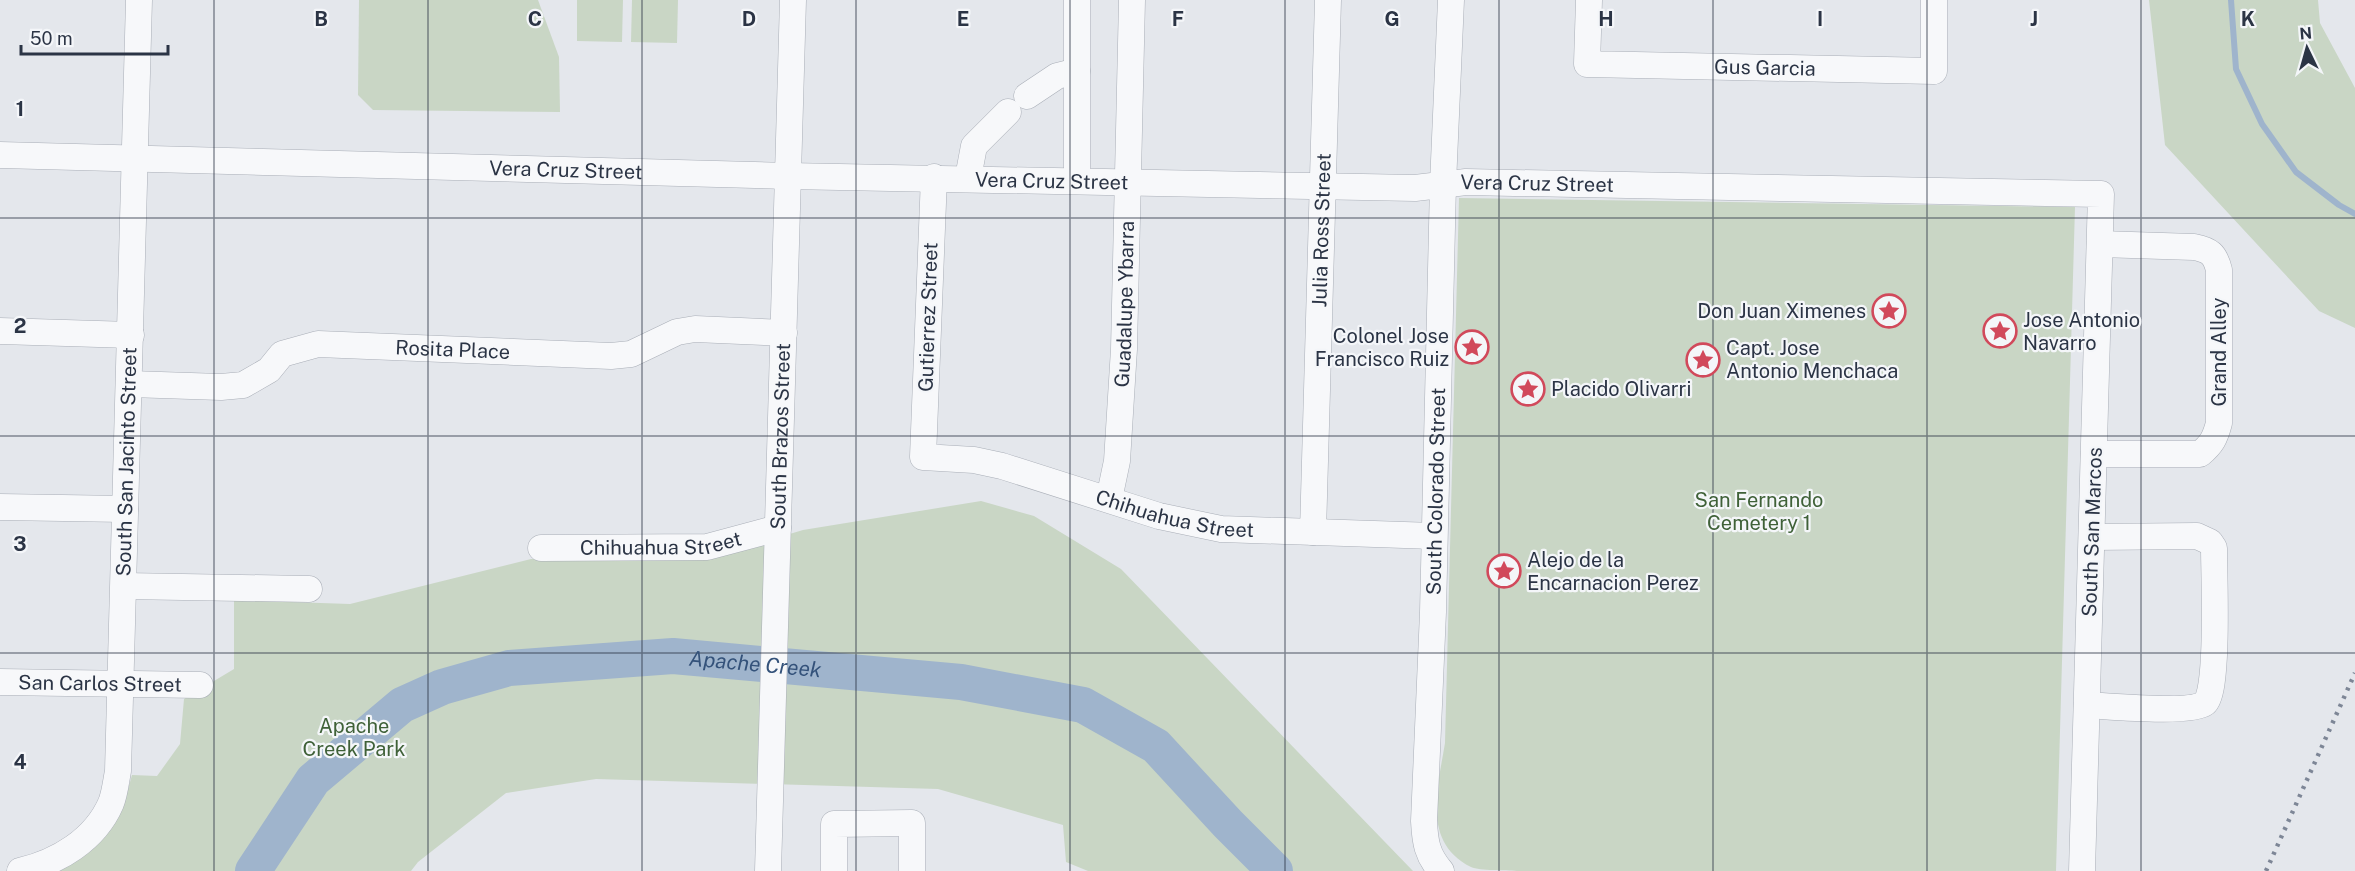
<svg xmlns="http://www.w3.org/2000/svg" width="2355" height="871" viewBox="0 0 2355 871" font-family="'Public Sans',sans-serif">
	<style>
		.green { fill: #c9d6c5 }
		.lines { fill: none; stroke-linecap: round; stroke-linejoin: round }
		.stream { stroke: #9fb4cc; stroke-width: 6 }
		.river { stroke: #9fb4cc; stroke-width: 36 }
		.minor-casing { stroke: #a9aeb7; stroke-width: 27 }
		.minor { stroke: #f7f8fa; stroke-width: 26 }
		.rail { stroke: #7d8696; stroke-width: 4.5; stroke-dasharray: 3 6; stroke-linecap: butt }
		.grid { fill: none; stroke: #2b3445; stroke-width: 1.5; stroke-opacity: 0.55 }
		.labels { text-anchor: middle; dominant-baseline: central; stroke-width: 4.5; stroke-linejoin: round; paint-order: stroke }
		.street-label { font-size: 20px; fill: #2b3445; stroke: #f4f6f9 }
		.poi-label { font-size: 20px; fill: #2b3445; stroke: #f4f6f9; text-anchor: start }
		.park-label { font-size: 20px; fill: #3f6138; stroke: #f4f6f9 }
		.water-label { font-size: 21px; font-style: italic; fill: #34527a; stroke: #f4f6f9 }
		.grid-label { font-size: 20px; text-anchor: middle; font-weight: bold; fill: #2b3445; stroke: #f4f6f9; stroke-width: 4.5; stroke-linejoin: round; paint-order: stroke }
	</style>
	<rect width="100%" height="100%" fill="#e4e7ec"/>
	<!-- green -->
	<g class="green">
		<path d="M359 0H538L559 57 560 112 373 110 358 95Z"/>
		<path d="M577 0H623L622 42 577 41Z"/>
		<path d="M632 0H678L677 43 631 42Z"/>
		<path d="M2149 0H2318L2320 23 2355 88V328L2319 311 2165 145Z"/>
		<path d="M1459 198 2075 207 2056 871H1517C1506 870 1480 871 1471 867 1421 842 1438 787 1445 743Z"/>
		<path d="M981 501 1034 516 1121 569 1413 871H1088L1066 862 1063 825 938 789 596 779 506 793 418 862 411 871H60C104 846 119 823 132 775L157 776 180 744 184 699 234 669V600L350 604 531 559 703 560 803 530Z"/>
	</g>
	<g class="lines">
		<!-- stream -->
		<path class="stream" d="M2231 0 2236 69 2262 124 2296 172 2339 205 2355 214"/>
		<!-- river -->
		<path class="river" id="s1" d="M253 871 313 780 402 705 442 687 509 668 673 656 961 682 1083 705 1156 746 1228 824 1275 871"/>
		<defs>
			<g id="minor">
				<path id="s2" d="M1589 0 1587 64 1934 71V0"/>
				<path d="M1027 96 1057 76 1077 71"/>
				<path id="s3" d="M0 155 788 176 1415 188 1466 182 2101 194 2082 871"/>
				<path id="s4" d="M934 177 923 457 974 460 1002 466 1159 516 1221 529 1434 536"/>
				<path d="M968 178 974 146 1008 112"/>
				<path d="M1077 181V0"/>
				<path d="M0 331 131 335"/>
				<path id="s5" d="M130 384 221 387 243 385 269 370 282 354 318 344 611 356 631 354 677 332 695 329 784 333"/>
				<path d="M2094 454H2200C2212 444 2215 438 2219 423V270C2215 254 2210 250 2194 247L2100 244"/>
				<path id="s6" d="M1109 499 1117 461 1124 349 1132 0"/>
				<path d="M0 507 125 509"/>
				<path id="s7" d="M1313 532 1328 0"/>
				<path id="s8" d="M541 548 707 547 778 528"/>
				<path d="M124 586 309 589"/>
				<path id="s9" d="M0 682 200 685"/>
				<path d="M2087 705C2108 706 2191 714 2205 703 2219 692 2214 572 2214 548L2210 542 2197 536 2092 537"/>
				<path id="s10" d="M20 871C58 862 95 840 111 803 115 793 116 781 118 771L139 0"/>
				<path id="s11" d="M768 871 793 0"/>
				<path d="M834 871V824L912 823V871"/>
				<path id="s12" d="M1441 871C1427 855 1425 842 1424 821L1433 612 1443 184 1451 0"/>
			</g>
		</defs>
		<!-- minor casing -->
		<use href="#minor" class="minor-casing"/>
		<!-- minor -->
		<use href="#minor" class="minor"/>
		<!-- rail -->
		<path class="rail" d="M2266 871 2355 673"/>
	</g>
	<!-- grid -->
	<path class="grid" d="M214 0V871M428 0V871M642 0V871M856 0V871M1070 0V871M1285 0V871M1499 0V871M1713 0V871M1927 0V871M2141 0V871M0 218H2355M0 436H2355M0 653H2355"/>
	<!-- icons -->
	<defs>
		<symbol id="sight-ring" viewBox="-11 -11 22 22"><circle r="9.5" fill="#f4f6f9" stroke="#d1495b" stroke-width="1.5"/><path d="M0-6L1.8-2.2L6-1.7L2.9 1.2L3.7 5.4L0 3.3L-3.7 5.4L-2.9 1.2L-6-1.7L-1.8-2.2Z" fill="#d1495b"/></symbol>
	</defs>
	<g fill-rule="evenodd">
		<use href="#sight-ring" x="1870" y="292" width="38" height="38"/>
		<use href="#sight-ring" x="1981" y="312" width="38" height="38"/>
		<use href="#sight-ring" x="1453" y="328" width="38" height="38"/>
		<use href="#sight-ring" x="1684" y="341" width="38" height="38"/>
		<use href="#sight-ring" x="1509" y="370" width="38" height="38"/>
		<use href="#sight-ring" x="1485" y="552" width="38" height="38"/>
	</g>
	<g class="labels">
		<!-- street labels -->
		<g class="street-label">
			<text stroke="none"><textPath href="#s2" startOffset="242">Gus Garcia</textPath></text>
			<text stroke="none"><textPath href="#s3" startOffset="566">Vera Cruz Street</textPath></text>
			<text stroke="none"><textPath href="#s3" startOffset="1052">Vera Cruz Street</textPath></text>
			<text stroke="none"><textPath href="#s3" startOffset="1538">Vera Cruz Street</textPath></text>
			<text stroke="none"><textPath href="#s7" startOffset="302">Julia Ross Street</textPath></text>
			<text stroke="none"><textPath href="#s6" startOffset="196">Guadalupe Ybarra</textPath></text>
			<text transform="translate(928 317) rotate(-88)">Gutierrez Street</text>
			<text stroke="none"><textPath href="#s5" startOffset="336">Rosita Place</textPath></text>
			<text transform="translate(2219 352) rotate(-90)">Grand Alley</text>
			<text stroke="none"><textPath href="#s11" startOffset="435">South Brazos Street</textPath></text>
			<text stroke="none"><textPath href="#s10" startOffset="460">South San Jacinto Street</textPath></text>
			<text stroke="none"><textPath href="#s12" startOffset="384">South Colorado Street</textPath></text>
			<text stroke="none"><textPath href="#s4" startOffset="540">Chihuahua Street</textPath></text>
			<text transform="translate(2092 532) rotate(-88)">South San Marcos</text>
			<text stroke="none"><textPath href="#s8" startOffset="120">Chihuahua Street</textPath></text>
			<text stroke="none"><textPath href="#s9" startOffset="100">San Carlos Street</textPath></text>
		</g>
		<!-- poi labels -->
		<g class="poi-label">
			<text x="1866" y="311" text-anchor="end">Don Juan Ximenes</text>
			<text x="2023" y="320">Jose Antonio<tspan x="2023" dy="23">Navarro</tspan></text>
			<text x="1449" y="336" text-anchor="end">Colonel Jose<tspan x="1449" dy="23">Francisco Ruiz</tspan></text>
			<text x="1726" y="348">Capt. Jose<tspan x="1726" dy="23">Antonio Menchaca</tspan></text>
			<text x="1551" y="389">Placido Olivarri</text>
			<text x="1527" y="560">Alejo de la<tspan x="1527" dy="23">Encarnacion Perez</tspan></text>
		</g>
		<!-- park labels -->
		<g class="park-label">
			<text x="1759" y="500">San Fernando<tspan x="1759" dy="23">Cemetery 1</tspan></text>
			<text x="354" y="726">Apache<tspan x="354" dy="23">Creek Park</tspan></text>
		</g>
		<!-- water labels -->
		<g class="water-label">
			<text stroke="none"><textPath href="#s1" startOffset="586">Apache Creek</textPath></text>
		</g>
	</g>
	<g class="grid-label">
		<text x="321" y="26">B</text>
		<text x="535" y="26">C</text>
		<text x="749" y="26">D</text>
		<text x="963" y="26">E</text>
		<text x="1178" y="26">F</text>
		<text x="1392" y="26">G</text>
		<text x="1606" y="26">H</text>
		<text x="1820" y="26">I</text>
		<text x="2034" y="26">J</text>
		<text x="2248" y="26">K</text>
		<text x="20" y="116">1</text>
		<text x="20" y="333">2</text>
		<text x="20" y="551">3</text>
		<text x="20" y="769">4</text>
	</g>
	<!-- north arrow -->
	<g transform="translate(2307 48) rotate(355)" stroke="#f4f6f9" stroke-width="4.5" paint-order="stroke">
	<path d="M0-4.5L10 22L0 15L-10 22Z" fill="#2b3445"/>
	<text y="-9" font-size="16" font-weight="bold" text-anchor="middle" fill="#2b3445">N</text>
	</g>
	<!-- scale -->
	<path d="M21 45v9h147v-9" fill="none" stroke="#2b3445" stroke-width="3"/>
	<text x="30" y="45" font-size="18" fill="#2b3445" stroke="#f4f6f9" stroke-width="4.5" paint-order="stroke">50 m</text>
</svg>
